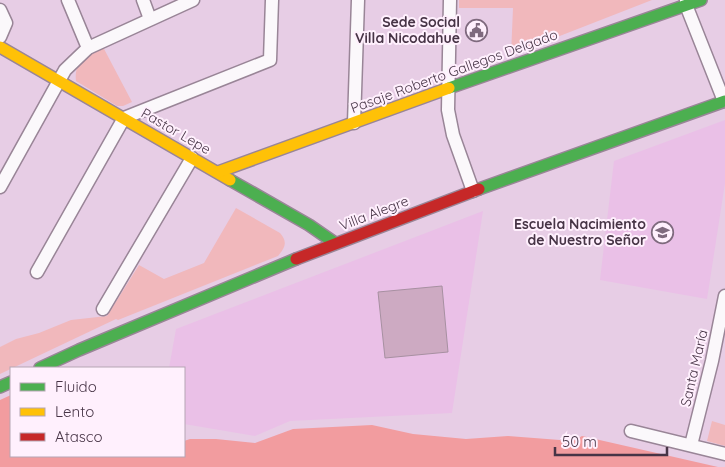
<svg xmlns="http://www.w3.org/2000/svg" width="725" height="467" viewBox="0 0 725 467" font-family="Quicksand,sans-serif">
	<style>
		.built { fill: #eac0e7 }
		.green { fill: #f1b8bc }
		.forest { fill: #f29c9f }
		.building { fill: #cdaac2; stroke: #a790a1 }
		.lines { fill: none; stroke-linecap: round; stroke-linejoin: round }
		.street-casing { stroke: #998597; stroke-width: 15 }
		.fast-casing { stroke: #998597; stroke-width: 14 }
		.slow-casing { stroke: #998597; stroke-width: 14 }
		.jam-casing { stroke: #998597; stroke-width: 14 }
		.street { stroke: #fbf8fb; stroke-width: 12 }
		.fast { stroke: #4caf50; stroke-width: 11 }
		.slow { stroke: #ffc107; stroke-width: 11 }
		.jam { stroke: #c62828; stroke-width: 11 }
		.labels { text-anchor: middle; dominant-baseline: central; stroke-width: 4; stroke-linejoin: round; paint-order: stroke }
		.poi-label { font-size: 14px; font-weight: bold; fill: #473446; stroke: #fff0fd; text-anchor: end }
		.street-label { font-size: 14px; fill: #473446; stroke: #fff0fd }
	</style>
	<rect width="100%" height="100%" fill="#e7cde5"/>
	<!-- built -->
	<g class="built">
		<path d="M725 120V183L707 299 600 280 614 161Z"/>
		<path d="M483 211 452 413 290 421 255 436 184 424V368H169L176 329Z"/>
	</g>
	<!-- green -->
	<g class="green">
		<path d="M459 0H652L511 55 513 8H459Z"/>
		<path d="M103 47 132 102 123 106H117L76 81C74 60 87 55 103 47Z"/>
		<path d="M236 208 280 233C288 242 285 248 278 256L118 320 116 319 0 374V347L16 339 39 333 71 320 107 316 139 265 164 279 204 263Z"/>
		<path d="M712 421 725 425V446L707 441Z"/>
	</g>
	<!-- forest -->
	<path class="forest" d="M11 395V456H184V441L190 439H216L255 443 293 429 372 425 413 434 466 439 508 436 573 441 582 436 718 467H0V400Z"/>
	<!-- building -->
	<path class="building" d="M442 286 448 352 385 358 378 292Z"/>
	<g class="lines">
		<defs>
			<g id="street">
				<path d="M68 0 88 48"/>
				<path d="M143 0 150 19"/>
				<path d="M450 0 448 110 453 135 473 191"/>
				<path d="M686 0V5L724 101"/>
				<path d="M0 10 6 23 0 37"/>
				<path d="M354 123 358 0"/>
				<path d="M0 187 65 70 88 48 193 0"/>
				<path d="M37 272 124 118 270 60 272 0"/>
				<path d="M103 309 192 158"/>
				<path d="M631 431 725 454"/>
				<path d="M691 445 712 361 725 296"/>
			</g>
			<g id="fast">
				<path d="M449 88 701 0"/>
				<path d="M230 180 309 225 335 243"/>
				<path d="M479 189 725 101"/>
				<path d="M40 368 79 350 296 259"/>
				<path d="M0 387 11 382"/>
			</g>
			<g id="slow">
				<path d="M0 47 230 180"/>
				<path d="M218 172 449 88"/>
			</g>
			<path id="jam" d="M296 259 479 189"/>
		</defs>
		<!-- street casing -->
		<use href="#street" class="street-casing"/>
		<!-- fast casing -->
		<use href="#fast" class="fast-casing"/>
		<!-- slow casing -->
		<use href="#slow" class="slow-casing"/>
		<!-- jam casing -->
		<use href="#jam" class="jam-casing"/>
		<!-- street -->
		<use href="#street" class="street"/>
		<!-- fast -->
		<use href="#fast" class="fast"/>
		<!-- slow -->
		<use href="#slow" class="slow"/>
		<!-- jam -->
		<use href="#jam" class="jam"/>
	</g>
	<!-- icons -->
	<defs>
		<symbol id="civic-ring" viewBox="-11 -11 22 22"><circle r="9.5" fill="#fff0fd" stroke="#7f6a7e" stroke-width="1.5"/><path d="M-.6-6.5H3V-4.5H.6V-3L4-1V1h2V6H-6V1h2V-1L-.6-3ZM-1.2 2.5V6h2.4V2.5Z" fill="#7f6a7e"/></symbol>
		<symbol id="school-ring" viewBox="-11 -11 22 22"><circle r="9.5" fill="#fff0fd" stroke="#7f6a7e" stroke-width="1.5"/><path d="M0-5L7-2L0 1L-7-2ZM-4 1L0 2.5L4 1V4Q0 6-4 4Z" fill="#7f6a7e"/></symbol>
	</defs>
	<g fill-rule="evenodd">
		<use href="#civic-ring" x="464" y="18" width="25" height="25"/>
		<use href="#school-ring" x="650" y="220" width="25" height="25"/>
	</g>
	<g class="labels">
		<!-- poi labels -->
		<g class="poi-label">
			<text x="460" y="22">Sede Social<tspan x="460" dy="16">Villa Nicodahue</tspan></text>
			<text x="646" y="224">Escuela Nacimiento<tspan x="646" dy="16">de Nuestro Señor</tspan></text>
		</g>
		<!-- street labels -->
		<g class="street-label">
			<text transform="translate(454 71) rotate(-20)">Pasaje Roberto Gallegos Delgado</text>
			<text transform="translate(176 131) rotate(30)">Pastor Lepe</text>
			<text transform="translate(374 213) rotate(-21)">Villa Alegre</text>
			<text transform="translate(694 368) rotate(-77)">Santa María</text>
		</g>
	</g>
	<!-- legend -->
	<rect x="10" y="367" width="175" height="90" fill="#fff0fd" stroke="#b5a5b4"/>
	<rect x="20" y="383" width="25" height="8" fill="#4caf50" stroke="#b5a5b4"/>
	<text x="55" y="392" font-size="15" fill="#473446">Fluido</text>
	<rect x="20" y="408" width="25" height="8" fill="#ffc107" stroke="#b5a5b4"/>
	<text x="55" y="417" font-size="15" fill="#473446">Lento</text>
	<rect x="20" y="433" width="25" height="8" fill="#c62828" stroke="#b5a5b4"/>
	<text x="55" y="442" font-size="15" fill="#473446">Atasco</text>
	<!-- scale -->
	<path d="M555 447v8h112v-8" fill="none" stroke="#473446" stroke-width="2.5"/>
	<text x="562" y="447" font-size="15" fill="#473446" stroke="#fff0fd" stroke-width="4" paint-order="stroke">50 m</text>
</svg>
